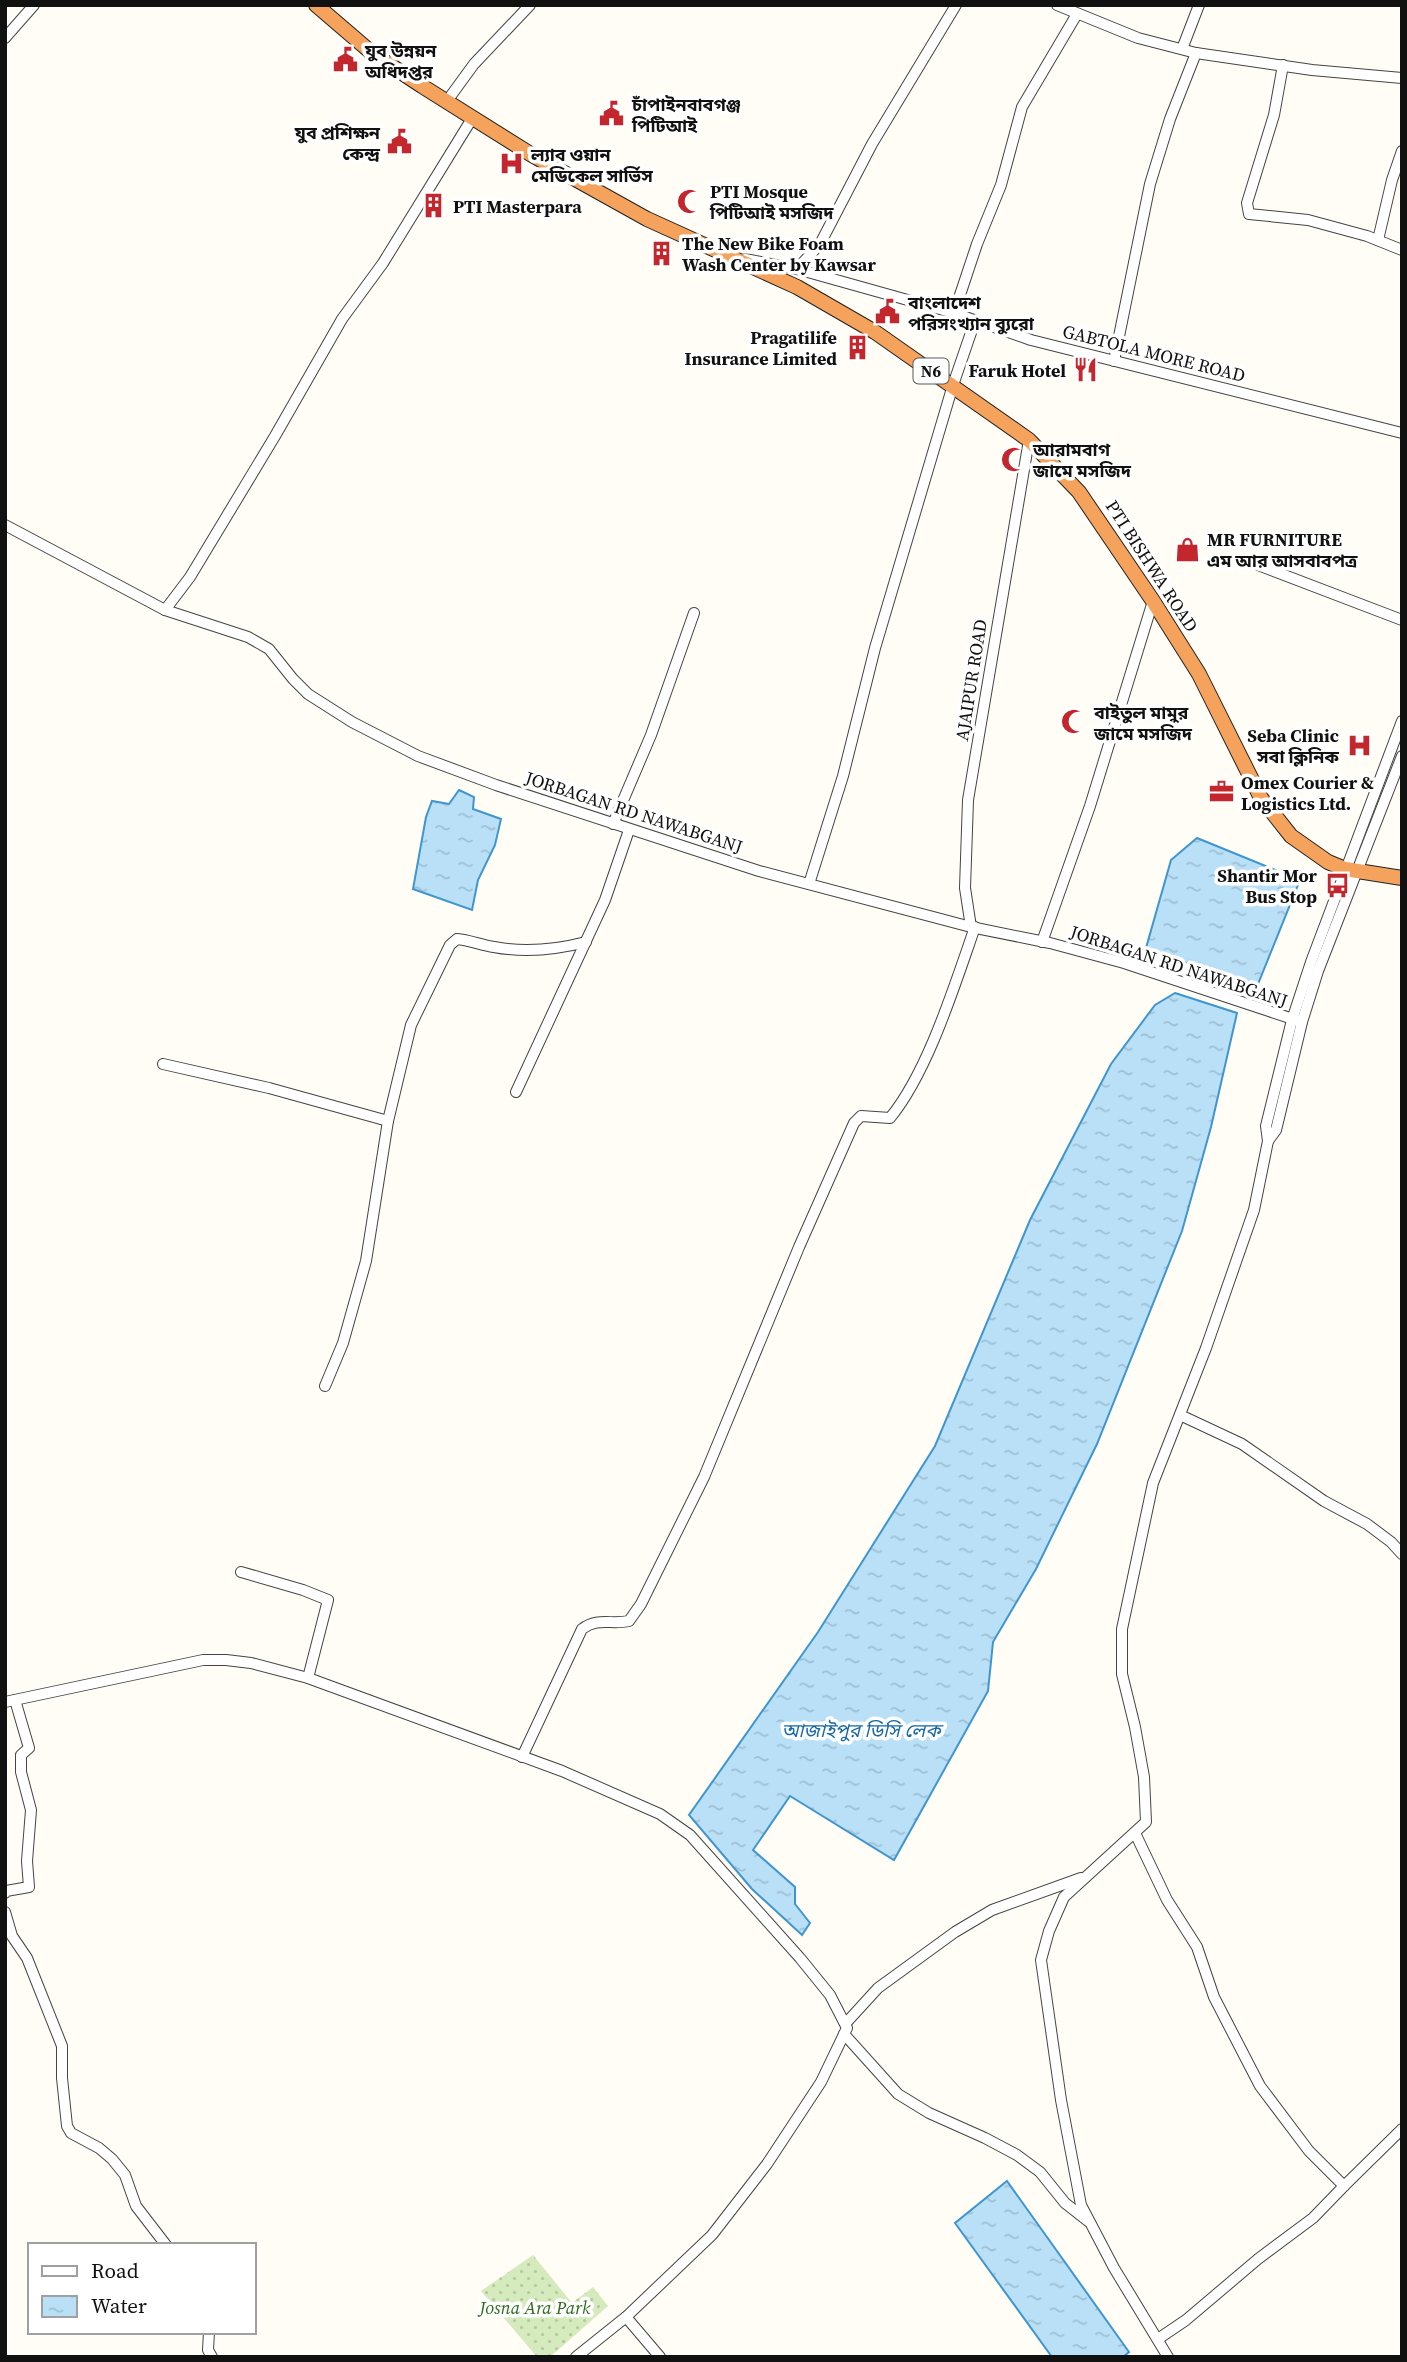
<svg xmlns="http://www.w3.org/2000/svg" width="1407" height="2362" viewBox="0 0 1407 2362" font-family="'Source Serif 4','Noto Sans Bengali',serif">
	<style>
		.grass { fill: url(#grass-dots) }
		.water { fill: url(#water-ripples); stroke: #3f96cf; stroke-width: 2 }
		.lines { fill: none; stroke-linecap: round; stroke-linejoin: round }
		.minor-casing { stroke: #444; stroke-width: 12 }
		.highway-casing { stroke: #222; stroke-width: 16 }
		.minor { stroke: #fff; stroke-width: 10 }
		.highway { stroke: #f5a25d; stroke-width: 14 }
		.labels { text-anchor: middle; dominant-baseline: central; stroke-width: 7; stroke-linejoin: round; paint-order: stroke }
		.shield { fill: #fff; stroke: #585858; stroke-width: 2 }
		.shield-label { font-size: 16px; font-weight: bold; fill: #111 }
		.poi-label { font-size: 18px; font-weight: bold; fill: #111; stroke: #fff; text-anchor: start }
		.street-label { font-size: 18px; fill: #111; stroke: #fff }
		.park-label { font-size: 18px; font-style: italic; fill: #2f6b1f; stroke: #fff }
		.water-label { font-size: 19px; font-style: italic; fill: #1768a6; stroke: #fff }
	</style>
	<defs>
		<pattern id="grass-dots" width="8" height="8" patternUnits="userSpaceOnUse" patternTransform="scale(1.75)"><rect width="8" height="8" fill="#d5ebbd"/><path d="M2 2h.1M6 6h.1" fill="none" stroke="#b6c8a1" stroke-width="1.8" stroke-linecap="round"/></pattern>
		<pattern id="water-ripples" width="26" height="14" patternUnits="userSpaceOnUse" patternTransform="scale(1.75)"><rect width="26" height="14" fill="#b9e0f7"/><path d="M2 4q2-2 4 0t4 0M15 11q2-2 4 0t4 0" fill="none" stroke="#9ebfd3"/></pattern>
	</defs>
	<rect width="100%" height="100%" fill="#fffdf5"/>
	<!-- grass -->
	<path class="grass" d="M533 2255 572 2303 593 2287 608 2306 550 2357H537L481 2291Z"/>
	<!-- water -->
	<g class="water">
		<path d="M459 790 474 797 473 809 501 819 495 845 478 880 472 910 413 889 426 817 432 801 449 804Z"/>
		<path d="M1197 838 1300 880 1256 989 1146 948 1171 860Z"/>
		<path d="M1175 993 1237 1013 1211 1127 1182 1231 1097 1444 1036 1569 993 1642 988 1691 894 1860 790 1796 753 1850 795 1887V1904L810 1923 802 1935 752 1889 689 1815 818 1632 935 1446 1030 1220 1111 1064 1155 1005Z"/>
		<path d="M1007 2181 1129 2352 1123 2357H1052L955 2223Z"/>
	</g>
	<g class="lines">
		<defs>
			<g id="minor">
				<path d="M1057 5 1138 38 1196 53 1312 70 1402 78"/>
				<path d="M5 38 34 5"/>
				<path d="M1182 49 1199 5"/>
				<path d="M1283 65 1274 115 1247 203 1249 214 1308 220 1367 236 1402 250"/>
				<path d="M447 101 474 64 530 5"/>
				<path d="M1378 240 1392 180 1402 151"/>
				<path d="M745 259 797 269 954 313 1031 340 1402 433"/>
				<path d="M797 269 820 244 872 144 956 5"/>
				<path d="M954 313 977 244 1001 185 1022 107 1077 14"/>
				<path d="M1114 361 1150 184 1170 119 1196 53"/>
				<path d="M5 525 165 610 248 637 269 649 293 679 308 694 352 722 418 756 496 785 759 871 971 927 1050 943 1124 963 1302 1022"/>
				<path d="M1245 560 1402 620"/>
				<path d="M165 610 190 577 275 436 342 319 383 263 473 117"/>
				<path d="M613 824 651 735 694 613"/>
				<path d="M809 884 843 776 875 648 953 385 975 321"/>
				<path d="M971 927 965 888 968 800 1029 440"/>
				<path d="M1042 942 1090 806 1153 601"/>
				<path d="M163 1064 269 1088 388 1121"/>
				<path d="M516 1092 605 900 629 830"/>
				<path d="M1268 1141 1276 1130 1302 1022 1318 971 1402 756"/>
				<path d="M325 1386 343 1343 366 1261 388 1121 411 1025 450 945 457 939C469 940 481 945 494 947 526 953 555 950 586 942"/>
				<path d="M1180 1415 1242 1444 1324 1501 1367 1524 1391 1542 1402 1554"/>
				<path d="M241 1572 303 1590 328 1600 308 1678"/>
				<path d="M5 1702 203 1660H226L251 1663 308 1678 562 1771 660 1814 690 1835 800 1958 830 1995 847 2028 821 2082 767 2164 712 2235 626 2317 576 2357"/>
				<path d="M522 1757 582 1629C598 1617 611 1625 629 1621L641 1604 704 1477 799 1247 854 1123 861 1116 890 1118C928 1072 955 984 975 927"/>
				<path d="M1135 1833 1167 1900 1197 1947 1214 1997 1260 2086 1309 2151 1344 2186 1313 2218 1258 2259 1186 2320 1158 2339"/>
				<path d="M5 1893 6 1891 29 1887 27 1861 31 1810 21 1772V1755L29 1748 15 1700"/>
				<path d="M5 1912 12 1936 27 1958 62 2046V2078L67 2126 71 2133 99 2148 112 2159 125 2175 136 2206 166 2245"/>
				<path d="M846 2023 878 1988 955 1932 992 1910 1081 1878"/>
				<path d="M844 2034 898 2094 929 2113 985 2138 1017 2155 1040 2172 1065 2203 1088 2221"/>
				<path d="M1344 2186 1402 2129"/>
				<path d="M626 2317 660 2357"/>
				<path d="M209 2332 208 2350 212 2357"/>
				<path d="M1168 2357 1114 2268 1081 2205 1061 2100 1041 1960 1049 1931 1064 1897 1146 1822 1144 1777 1135 1727 1122 1674V1629L1153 1483 1206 1348 1254 1210 1268 1141 1266 1126 1292 1020 1311 962 1402 721"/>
			</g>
			<path id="highway" d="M316 5 372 53 422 86 532 155 647 219 797 287 875 332 1029 440 1079 492 1153 601 1199 674 1261 798 1291 836 1328 862 1345 869 1402 878"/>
		</defs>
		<!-- minor casing -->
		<use href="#minor" class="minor-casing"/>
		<!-- highway casing -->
		<use href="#highway" class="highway-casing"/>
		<!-- minor -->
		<use href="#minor" class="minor"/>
		<!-- highway -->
		<use href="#highway" class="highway"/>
	</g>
	<!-- icons -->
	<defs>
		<symbol id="civic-bare" viewBox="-9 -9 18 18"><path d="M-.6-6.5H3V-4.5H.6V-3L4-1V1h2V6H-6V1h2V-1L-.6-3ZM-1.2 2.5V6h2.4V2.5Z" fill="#c4262e" stroke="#fff" stroke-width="2.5" paint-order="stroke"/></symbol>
		<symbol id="hospital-bare" viewBox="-9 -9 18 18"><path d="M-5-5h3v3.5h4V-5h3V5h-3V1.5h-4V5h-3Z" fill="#c4262e" stroke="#fff" stroke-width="2.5" paint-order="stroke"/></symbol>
		<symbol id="mosque-bare" viewBox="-9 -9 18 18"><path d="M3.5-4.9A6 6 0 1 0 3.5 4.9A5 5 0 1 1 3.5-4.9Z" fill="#c4262e" stroke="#fff" stroke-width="2.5" paint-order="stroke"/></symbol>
		<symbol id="building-bare" viewBox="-9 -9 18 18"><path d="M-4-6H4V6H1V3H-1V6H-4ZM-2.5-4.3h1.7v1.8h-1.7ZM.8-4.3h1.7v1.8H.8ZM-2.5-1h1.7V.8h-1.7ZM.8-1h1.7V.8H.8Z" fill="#c4262e" stroke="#fff" stroke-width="2.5" paint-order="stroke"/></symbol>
		<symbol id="restaurant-bare" viewBox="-9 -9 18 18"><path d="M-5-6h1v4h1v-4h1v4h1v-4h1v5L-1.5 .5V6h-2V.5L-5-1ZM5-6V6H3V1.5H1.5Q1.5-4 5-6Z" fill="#c4262e" stroke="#fff" stroke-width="2.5" paint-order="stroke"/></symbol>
		<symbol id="shop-bare" viewBox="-9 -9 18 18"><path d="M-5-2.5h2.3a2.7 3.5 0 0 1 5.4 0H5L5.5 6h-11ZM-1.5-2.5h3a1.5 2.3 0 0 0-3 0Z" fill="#c4262e" stroke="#fff" stroke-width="2.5" paint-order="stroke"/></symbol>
		<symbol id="office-bare" viewBox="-9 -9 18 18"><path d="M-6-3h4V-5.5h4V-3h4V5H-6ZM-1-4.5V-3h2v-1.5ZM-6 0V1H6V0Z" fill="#c4262e" stroke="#fff" stroke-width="2.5" paint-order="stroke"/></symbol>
		<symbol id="bus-bare" viewBox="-9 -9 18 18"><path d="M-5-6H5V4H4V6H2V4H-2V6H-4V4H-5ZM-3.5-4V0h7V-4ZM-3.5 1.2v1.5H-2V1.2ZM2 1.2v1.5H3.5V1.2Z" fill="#c4262e" stroke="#fff" stroke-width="2.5" paint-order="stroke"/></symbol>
	</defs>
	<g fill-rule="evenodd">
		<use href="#civic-bare" x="328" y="42" width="35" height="35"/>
		<use href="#civic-bare" x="594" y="96" width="35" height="35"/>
		<use href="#civic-bare" x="382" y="124" width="35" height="35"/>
		<use href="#hospital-bare" x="494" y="146" width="35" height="35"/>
		<use href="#mosque-bare" x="672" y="184" width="35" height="35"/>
		<use href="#building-bare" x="416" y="188" width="35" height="35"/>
		<use href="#building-bare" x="644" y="236" width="35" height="35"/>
		<use href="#civic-bare" x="870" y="294" width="35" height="35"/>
		<use href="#building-bare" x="840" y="330" width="35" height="35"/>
		<use href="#restaurant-bare" x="1068" y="352" width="35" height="35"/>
		<use href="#mosque-bare" x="996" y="442" width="35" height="35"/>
		<use href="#shop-bare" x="1170" y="532" width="35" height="35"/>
		<use href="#mosque-bare" x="1056" y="704" width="35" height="35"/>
		<use href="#hospital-bare" x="1342" y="728" width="35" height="35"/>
		<use href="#office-bare" x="1204" y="774" width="35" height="35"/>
		<use href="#bus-bare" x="1320" y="868" width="35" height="35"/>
	</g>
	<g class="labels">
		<!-- shield labels -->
		<rect class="shield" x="913.5" y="358.5" width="35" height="25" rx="5"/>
		<g class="shield-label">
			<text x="931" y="371">N6</text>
		</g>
		<!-- poi labels -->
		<g class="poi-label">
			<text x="365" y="50">যুব উন্নয়ন<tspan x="365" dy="21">অধিদপ্তর</tspan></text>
			<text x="632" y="104">চাঁপাইনবাবগঞ্জ<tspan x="632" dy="21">পিটিআই</tspan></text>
			<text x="380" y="132" text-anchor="end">যুব প্রশিক্ষন<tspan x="380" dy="21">কেন্দ্র</tspan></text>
			<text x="531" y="154">ল্যাব ওয়ান<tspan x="531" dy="21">মেডিকেল সার্ভিস</tspan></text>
			<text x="710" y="191">PTI Mosque<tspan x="710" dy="21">পিটিআই মসজিদ</tspan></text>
			<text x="453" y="206">PTI Masterpara</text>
			<text x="682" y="243">The New Bike Foam<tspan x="682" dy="21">Wash Center by Kawsar</tspan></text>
			<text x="908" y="302">বাংলাদেশ<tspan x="908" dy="21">পরিসংখ্যান ব্যুরো</tspan></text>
			<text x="837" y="337" text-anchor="end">Pragatilife<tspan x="837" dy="21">Insurance Limited</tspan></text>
			<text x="1066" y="370" text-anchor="end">Faruk Hotel</text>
			<text x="1033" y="449">আরামবাগ<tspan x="1033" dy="21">জামে মসজিদ</tspan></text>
			<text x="1207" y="539">MR FURNITURE<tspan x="1207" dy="21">এম আর আসবাবপত্র</tspan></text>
			<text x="1094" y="712">বাইতুল মামুর<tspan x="1094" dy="21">জামে মসজিদ</tspan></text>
			<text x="1339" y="735" text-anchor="end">Seba Clinic<tspan x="1339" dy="21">সবা ক্লিনিক</tspan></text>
			<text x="1241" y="782">Omex Courier &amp;<tspan x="1241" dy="21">Logistics Ltd.</tspan></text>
			<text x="1317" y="875" text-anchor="end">Shantir Mor<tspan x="1317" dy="21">Bus Stop</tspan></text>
		</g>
		<!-- street labels -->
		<g class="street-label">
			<text transform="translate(1154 353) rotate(14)">GABTOLA MORE ROAD</text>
			<text transform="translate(1152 566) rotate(57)">PTI BISHWA ROAD</text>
			<text transform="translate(971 680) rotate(-81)">AJAIPUR ROAD</text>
			<text transform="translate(634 812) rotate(18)">JORBAGAN RD NAWABGANJ</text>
			<text transform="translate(1179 966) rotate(18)">JORBAGAN RD NAWABGANJ</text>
		</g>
		<!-- park labels -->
		<g class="park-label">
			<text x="535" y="2307">Josna Ara Park</text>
		</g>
		<!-- water labels -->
		<g class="water-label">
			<text x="861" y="1730">আজাইপুর ডিসি লেক</text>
		</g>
	</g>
	<!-- border -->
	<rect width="1407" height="2362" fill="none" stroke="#111111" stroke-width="14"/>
	<!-- legend -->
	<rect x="28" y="2243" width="228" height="91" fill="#ffffff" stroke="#a0a0a0" stroke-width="2"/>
	<rect x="42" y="2266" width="35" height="10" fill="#ffffff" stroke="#a0a0a0" stroke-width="2"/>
	<text x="91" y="2278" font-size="21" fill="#111111">Road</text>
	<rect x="42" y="2296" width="35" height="21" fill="url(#water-ripples)" stroke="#a0a0a0" stroke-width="2"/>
	<text x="91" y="2313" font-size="21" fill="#111111">Water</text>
</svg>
